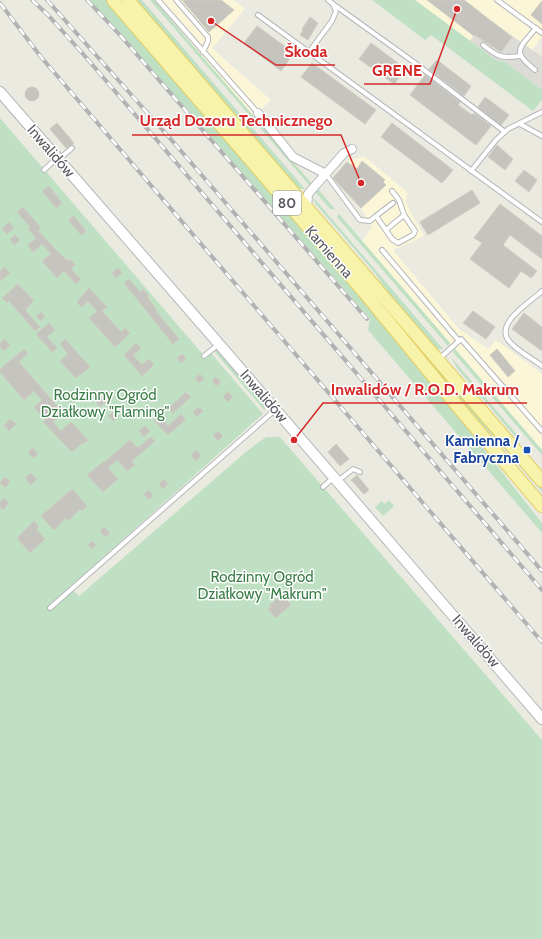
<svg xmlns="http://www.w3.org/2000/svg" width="542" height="939" viewBox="0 0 542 939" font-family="Cabin,sans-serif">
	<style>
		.commercial { fill: #faf6d7 }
		.industrial { fill: #dcdbd5 }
		.green { fill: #bfe0c3 }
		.building { fill: #c6c4be; stroke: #cfccc0 }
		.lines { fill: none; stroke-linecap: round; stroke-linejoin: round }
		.service-casing { stroke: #b6b7bc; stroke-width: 6 }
		.minor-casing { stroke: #b6b7bc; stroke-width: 10 }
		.tertiary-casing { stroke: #b6b7bc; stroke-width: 12 }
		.primary-casing { stroke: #e3ce61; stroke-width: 14 }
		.service { stroke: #fff; stroke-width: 4 }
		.minor { stroke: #fff; stroke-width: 8 }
		.tertiary { stroke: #fff; stroke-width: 10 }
		.primary { stroke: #f7f3aa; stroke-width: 12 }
		.rail-casing { stroke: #b1b2b2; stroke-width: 4 }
		.rail { stroke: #fff; stroke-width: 2.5; stroke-dasharray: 8; stroke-linecap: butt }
		.transit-dot { fill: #1a4fb4; stroke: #fff; stroke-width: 1.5 }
		.labels { text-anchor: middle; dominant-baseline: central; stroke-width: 3; stroke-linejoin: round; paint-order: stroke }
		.shield { fill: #fff; stroke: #8b8c90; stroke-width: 1 }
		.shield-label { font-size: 14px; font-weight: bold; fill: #595b60 }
		.street-label { font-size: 15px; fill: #595b60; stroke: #fff }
		.park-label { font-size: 15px; fill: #3b7d46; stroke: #fff }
		.transit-label { font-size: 15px; font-weight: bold; fill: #164399; stroke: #fff; text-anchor: end }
		.leader { fill: none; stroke: #d62828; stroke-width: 1.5 }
		.callout-dot { fill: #d62828; stroke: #fff; stroke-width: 1.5 }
		.callout-label { font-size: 16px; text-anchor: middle; font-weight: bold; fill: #d62828; stroke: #fff; stroke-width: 3; stroke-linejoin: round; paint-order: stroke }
	</style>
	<rect width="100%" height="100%" fill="#ebeae1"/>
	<!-- commercial -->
	<g class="commercial">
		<path d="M154 0H233L245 9 212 48 271 100 253 117Z"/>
		<path d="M415 0H542V37L532 50 487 18 470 41Z"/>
		<path d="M364 156 407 192 406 203 424 236 393 250 459 329 488 349 496 340 542 374V450L362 241 372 227 361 208 333 179 347 162Z"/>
	</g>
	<!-- industrial -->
	<path class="industrial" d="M487 18 542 57V90L505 62 496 60 470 41Z"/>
	<!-- green -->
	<g class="green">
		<path d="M88 0H106L402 345 542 523V533L368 330 370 319 117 29Z"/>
		<path d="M118 0H121L542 487V492L496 439 464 406Z"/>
		<path d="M133 0H142L305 189H298Z"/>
		<path d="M150 0H154L312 184 310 186Z"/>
		<path d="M372 0H415L496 60 505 62 542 90V100L533 111 431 35 425 40Z"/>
		<path d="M0 118 206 358 211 353 263 414 70 587 79 596 247 451 266 437H280L542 740V939H0Z"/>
		<path d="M318 189 335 209H330L315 192Z"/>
		<path d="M313 197 443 349H436L431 345 396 304 375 273 315 203Z"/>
		<path d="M339 214 450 343 448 346 337 217Z"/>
		<path d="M216 349 265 404V411L214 351Z"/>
		<path d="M455 349 542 450V455L453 352Z"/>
		<path d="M451 357 519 437 517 439 457 368Z"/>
		<path d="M389 500 394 506 383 516 375 507 382 501 385 504Z"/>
	</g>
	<!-- building -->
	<g class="building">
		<path d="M182 0H221L234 10 209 32Z"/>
		<path d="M427 0H464L512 37 501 52 475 35 474 36Z"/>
		<path d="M542 1V24L531 15Z"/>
		<path d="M310 17 318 23 308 40 300 35 303 30 302 29Z"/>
		<path d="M257 26 294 53 281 71 244 43Z"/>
		<path d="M371 43 406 69 394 84 359 59Z"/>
		<path d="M437 60 471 86 464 96 429 69Z"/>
		<path d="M312 63 376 110 365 124 301 77Z"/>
		<path d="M425 75 460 102 458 105 472 115 474 113 491 126 476 145 410 95Z"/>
		<circle cx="32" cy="94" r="7"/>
		<path d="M485 97 509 115 501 125 478 107Z"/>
		<path d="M57 123 74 143 66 148 50 129Z"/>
		<path d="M392 123 453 170 442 183 381 137Z"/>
		<path d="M497 145 513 159 505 170 488 157Z"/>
		<path d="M362 161 385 180 383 182 386 185 361 208 333 178 347 162 357 169Z"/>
		<path d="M524 170 537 180 529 192 515 181Z"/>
		<path d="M49 186 62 203 56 208 42 191Z"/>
		<path d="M472 190 480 203 428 235 420 222Z"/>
		<path d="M500 204 542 236V259L510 235 503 245 537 271 531 278 521 271 509 288 470 259 482 243 474 238Z"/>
		<path d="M23 207 41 228 38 230 55 249 68 261 70 259 75 265 71 269 81 279 76 284 64 271 57 278 42 261 51 254 42 244 33 252 28 245 36 238 28 229 30 227 17 212Z"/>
		<path d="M74 216 86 231 81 235 68 220Z"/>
		<path d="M9 222 14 228 7 234 2 229Z"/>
		<path d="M15 235 20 240 14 245 10 240Z"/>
		<path d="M5 267 10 273 0 281V271Z"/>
		<path d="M118 268 122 273 116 278 112 273Z"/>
		<path d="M129 279 140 292 143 289 149 296 147 297 157 310 156 311 179 339 173 344 124 283Z"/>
		<path d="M18 284 34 301 25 310 40 327 35 331 9 301 7 303 2 298Z"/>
		<path d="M89 288 107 307 102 311 121 332 125 328 130 333 115 347 89 318 97 311 88 301 81 307 77 302Z"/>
		<path d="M473 311 495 327 486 339 463 323Z"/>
		<path d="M41 312 45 316 41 321 36 316Z"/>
		<path d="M524 313 542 327V351L512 329Z"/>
		<path d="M49 323 55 330 47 337 57 348 52 352 36 334Z"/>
		<path d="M5 339 10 345 3 351 0 347V343Z"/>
		<path d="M65 339 90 367 76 378 60 361 68 354 60 344Z"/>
		<path d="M136 343 141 348 133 355 142 365 149 359 154 365 142 376 124 355Z"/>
		<path d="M24 349 28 353 19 362 63 413 53 422 61 431 71 422 88 440 83 444 82 443 72 452 43 422 45 420 34 407 42 400 34 391 24 400 0 372V369Z"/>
		<path d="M497 349 515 371 508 377 490 355Z"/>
		<path d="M182 354 186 359 181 363 177 358Z"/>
		<path d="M200 374 204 379 199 383 195 378Z"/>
		<path d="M216 377 221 382 216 386 212 381Z"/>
		<path d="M108 391 113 396 100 407 96 402Z"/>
		<path d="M186 392 191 397 173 413 169 408Z"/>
		<path d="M228 392 233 397 227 402 223 396Z"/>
		<path d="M121 406 126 411 121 415 117 410Z"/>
		<path d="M199 407 203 411 197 417 193 412Z"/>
		<path d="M113 412 117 417 113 421 108 416Z"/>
		<path d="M181 414 186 419 168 435 154 420 159 416 168 426Z"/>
		<path d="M10 419 16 424 9 431 4 426Z"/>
		<path d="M145 426 150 431 144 437 139 431Z"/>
		<path d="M218 431 223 436 218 441 213 435Z"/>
		<path d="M151 437 155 441 132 461 135 465 127 471 117 460 108 468 118 479 103 492 87 475 104 461 105 462 130 440 138 448Z"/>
		<path d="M336 444 349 459 340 466 328 452Z"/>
		<path d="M33 448 38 454 33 458 28 452Z"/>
		<path d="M196 450 201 456 195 461 191 455Z"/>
		<path d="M31 473 37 479 31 485 25 478Z"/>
		<path d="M357 475 369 490 364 494 351 480Z"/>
		<path d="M5 477 10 482 5 488 0 483Z"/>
		<path d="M164 479 168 484 163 489 159 484Z"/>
		<path d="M72 489 87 506 82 511 80 509 68 521 66 518 54 530 41 516Z"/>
		<path d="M149 490 153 496 149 500 144 494Z"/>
		<path d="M4 498 9 503 3 510 0 507V502Z"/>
		<path d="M34 521 39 527 36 529 45 539 30 553 17 538Z"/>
		<path d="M104 527 110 533 105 537 100 531Z"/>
		<path d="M92 541 96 545 92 549 88 545Z"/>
		<path d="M284 596 291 605 275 618 268 609 272 607 270 605 279 597 281 598Z"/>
	</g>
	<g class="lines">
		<defs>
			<g id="service">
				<path d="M158 0 258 113"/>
				<path d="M176 0 208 37V41L203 52"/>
				<path d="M497 0 542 33"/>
				<path d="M333 4 415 63 505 132"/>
				<path d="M258 15 542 222"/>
				<path d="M483 45C497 56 501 59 519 56"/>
				<path d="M309 52 332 21 336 11 333 4 328 0"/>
				<path d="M535 70C511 51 519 49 536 28"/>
				<path d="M520 124 542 136"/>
				<path d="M59 159 72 148"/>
				<path d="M44 170 57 158"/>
				<path d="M471 171 496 140 508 129 542 112"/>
				<path d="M326 174 360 220 370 221 376 216 392 239 398 243 413 235 415 231 404 215 399 200 392 191"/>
				<path d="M376 216 393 203"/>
				<path d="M386 230 404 215"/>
				<path d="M382 250 459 341"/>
				<path d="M542 291C531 302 494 323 509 341 517 351 532 358 542 366"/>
				<path d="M204 356 219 344"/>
				<path d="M438 360 461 339 542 431"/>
				<path d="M338 481 353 469 360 472"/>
				<path d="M323 487 334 477"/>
				<path d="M50 608 275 410"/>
			</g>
			<g id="minor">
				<path d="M258 113 293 157 326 174"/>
				<path d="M307 208 308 194 344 153 352 149"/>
			</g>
			<path id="tertiary" d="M0 92 219 344 542 719"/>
			<g id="primary">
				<path d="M113 0 364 292 459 408 542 506"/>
				<path d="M128 0 542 481"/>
			</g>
		</defs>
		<!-- service casing -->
		<use href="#service" class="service-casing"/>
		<!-- minor casing -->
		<use href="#minor" class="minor-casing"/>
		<!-- tertiary casing -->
		<use href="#tertiary" class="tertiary-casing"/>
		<!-- primary casing -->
		<use href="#primary" class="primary-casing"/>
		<!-- service -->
		<use href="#service" class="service"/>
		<!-- minor -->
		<use href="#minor" class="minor"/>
		<!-- tertiary -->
		<use href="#tertiary" class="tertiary"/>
		<!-- primary -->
		<use href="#primary" class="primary"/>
		<defs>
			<g id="rail">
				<path d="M32 0 48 15 84 55 542 590"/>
				<path d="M47 0 175 144 542 571"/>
				<path d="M87 0 119 34 367 319"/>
				<path d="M0 3 41 57 542 642"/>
			</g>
		</defs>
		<!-- rail casing -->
		<use href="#rail" class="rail-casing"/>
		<!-- rail -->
		<use href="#rail" class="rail"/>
	</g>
	<!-- markers -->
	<rect class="transit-dot" x="523" y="446" width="8" height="8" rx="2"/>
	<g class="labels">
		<!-- shield labels -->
		<rect class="shield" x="273" y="191" width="28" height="24" rx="3"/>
		<g class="shield-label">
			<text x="287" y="203">80</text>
		</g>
		<!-- street labels -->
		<g class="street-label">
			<text transform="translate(51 151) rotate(49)">Inwalidów</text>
			<text transform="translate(329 252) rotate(49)">Kamienna</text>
			<text transform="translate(264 396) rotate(49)">Inwalidów</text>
			<text transform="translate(476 641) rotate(49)">Inwalidów</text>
		</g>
		<!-- park labels -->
		<g class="park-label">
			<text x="105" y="395">Rodzinny Ogród<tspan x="105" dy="17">Działkowy "Flaming"</tspan></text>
			<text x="262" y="577">Rodzinny Ogród<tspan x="262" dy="17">Działkowy "Makrum"</tspan></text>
		</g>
		<!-- transit labels -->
		<g class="transit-label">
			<text x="519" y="441">Kamienna /<tspan x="519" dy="17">Fabryczna</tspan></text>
		</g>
	</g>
	<!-- callouts -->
	<path class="leader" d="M211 21L276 65H335M457 9L430 84H364M361 183L341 135H132M294 440L323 403H527"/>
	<g class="callout-dot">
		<circle cx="211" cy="21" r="4"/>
		<circle cx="457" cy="9" r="4"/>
		<circle cx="361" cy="183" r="4"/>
		<circle cx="294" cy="440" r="4"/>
	</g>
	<g class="callout-label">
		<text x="306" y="57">Škoda</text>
		<text x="397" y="76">GRENE</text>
		<text x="236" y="126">Urząd Dozoru Technicznego</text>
		<text x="425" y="395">Inwalidów / R.O.D. Makrum</text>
	</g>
</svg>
